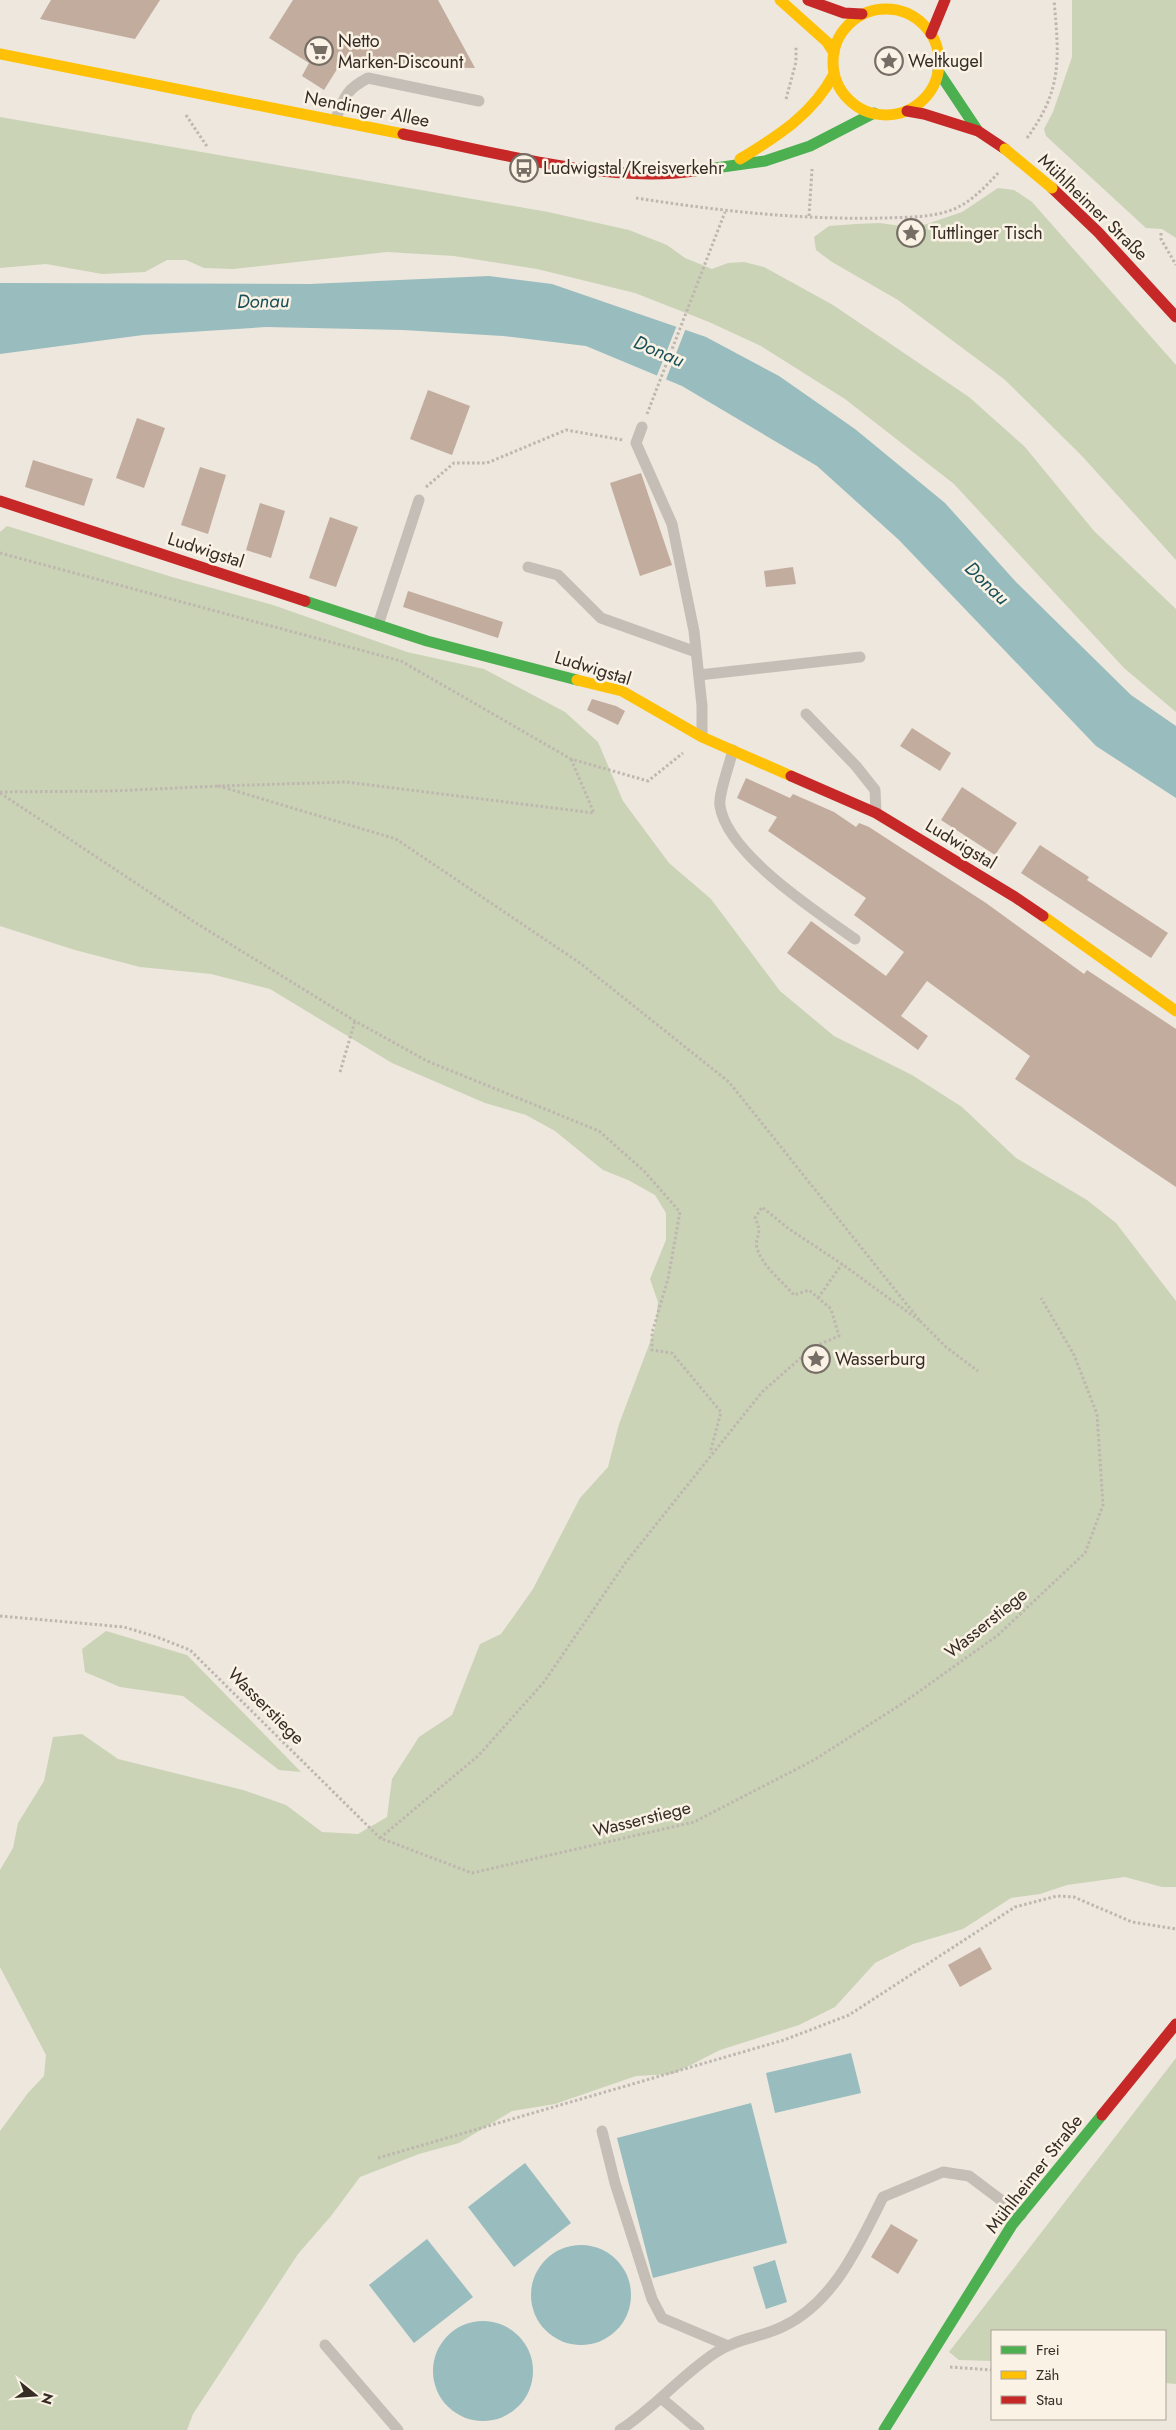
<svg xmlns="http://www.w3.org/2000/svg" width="1176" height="2430" viewBox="0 0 1176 2430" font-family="Jost,sans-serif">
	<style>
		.green { fill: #cbd3b6 }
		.water { fill: #99bcbe }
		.pier { fill: #ede7dd }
		.building { fill: #c2ac9e }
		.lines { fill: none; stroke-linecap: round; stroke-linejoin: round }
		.path { stroke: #beb7af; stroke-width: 3; stroke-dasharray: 2.5 2.5; stroke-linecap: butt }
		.lane { stroke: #c5beb7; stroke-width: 11 }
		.fast { stroke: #4caf50; stroke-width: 11 }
		.slow { stroke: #ffc107; stroke-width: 11 }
		.jam { stroke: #c62828; stroke-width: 11 }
		.slow-bridge { stroke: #ffc107; stroke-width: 11 }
		.labels { text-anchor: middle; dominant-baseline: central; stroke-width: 5; stroke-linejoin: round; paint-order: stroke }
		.poi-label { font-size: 18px; fill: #362c25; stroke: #faf2e4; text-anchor: start }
		.street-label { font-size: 18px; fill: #362c25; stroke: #faf2e4 }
		.water-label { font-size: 19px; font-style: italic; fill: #185059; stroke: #faf2e4 }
	</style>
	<rect width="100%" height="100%" fill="#ede7dd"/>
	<!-- green -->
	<g class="green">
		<path d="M1072 0H1176V238L1162 229 1146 228 1046 136 1044 129 1053 112 1072 57Z"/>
		<path d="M0 117 548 212 629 230 667 245 685 258 712 269 728 263 744 262 764 267 833 305 969 397 1025 447 1094 531 1176 609V712L1124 668 954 484 845 399 761 346 709 322 635 293 537 269 454 256 387 252 233 269 204 268 186 260H167L145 272 102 274 46 264 0 268Z"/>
		<path d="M998 188 1014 190 1032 202 1176 365V560L1082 456 1004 379 898 300 832 262 816 250 814 237 829 226 856 224 880 223 915 228 962 212Z"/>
		<path d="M7 526 172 577 273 605 407 652 484 669 565 712 598 742 623 801 669 863 711 899 780 991 834 1036 912 1075 962 1107 1016 1158 1087 1200 1116 1223 1176 1301V1887H1162L1125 1877 1067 1885 1040 1894 1011 1898 963 1929 913 1944 875 1963 835 2007 799 2025 720 2050 673 2074 636 2076 555 2104 512 2111 459 2143 419 2154 360 2177 331 2216 298 2254 193 2414 187 2430H0V2131L28 2093 44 2076 46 2055 0 1967V1870L13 1848 18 1823 44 1781 53 1737 82 1734 118 1759 243 1790 286 1805 322 1832 358 1834 387 1817 392 1779 419 1737 452 1715 480 1644 501 1634 533 1589 580 1498 608 1467 619 1424 655 1329 658 1302 650 1279 666 1240V1213L655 1195 628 1180 603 1170 555 1131 526 1115 485 1103 392 1063 270 989 211 974 140 967 75 950 0 926V532Z"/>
		<path d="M106 1631 187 1655 301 1772 279 1770 183 1696 120 1687 85 1672 82 1649Z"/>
		<path d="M1176 2058V2384L1165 2383V2331H992V2361L959 2360 949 2352Z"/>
	</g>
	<!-- water -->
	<g class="water">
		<path d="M489 276 552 284 706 337 779 376 855 429 945 503 1016 582 1131 695 1176 726V798L1096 746 899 540 817 466 682 386 586 346 503 336 403 330 266 327 143 335 0 354V283L310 284Z"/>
		<path d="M851 2053 861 2093 775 2113 766 2073Z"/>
		<path d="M751 2103 787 2243 653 2278 617 2138Z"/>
		<path d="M525 2163 571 2223 514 2267 468 2207Z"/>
		<path d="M427 2239 473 2297 414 2343 369 2285Z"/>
		<circle cx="581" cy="2295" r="50"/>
		<path d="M775 2260 787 2302 766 2309 753 2267Z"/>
		<circle cx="483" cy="2371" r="50"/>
	</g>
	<!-- pier -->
	<path class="pier" d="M677 325 686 328 665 382 656 378Z"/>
	<!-- building -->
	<g class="building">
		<path d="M51 0H160L135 39 40 19Z"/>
		<path d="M293 0H438L475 68 339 66 324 90 302 76 309 63 269 38Z"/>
		<path d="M428 390 470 406 452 455 410 439Z"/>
		<path d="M137 418 165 428 144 488 116 478Z"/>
		<path d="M33 460 93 479 84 506 25 487Z"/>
		<path d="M200 467 226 475 208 534 181 525Z"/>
		<path d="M641 473 672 565 640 576 610 483Z"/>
		<path d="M260 503 285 511 271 558 246 550Z"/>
		<path d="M330 517 358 527 336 587 309 578Z"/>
		<path d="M793 567 796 584 766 587 764 571Z"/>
		<path d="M408 591 503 622 498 638 403 607Z"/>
		<path d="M592 699 616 706 625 711 618 725 587 710Z"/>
		<path d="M912 728 951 753 940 771 900 746Z"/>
		<path d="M746 778 790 798 793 794 834 812 856 827 859 823 869 827 986 903 1084 974 1087 970 1176 1029V1187L1015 1079 1030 1056 927 981 901 1016 928 1036 918 1050 787 953 811 921 886 976 904 952 854 915 866 898 768 831 777 817 737 798Z"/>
		<path d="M962 787 1017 823 995 855 941 820Z"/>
		<path d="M1040 845 1089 877 1087 880 1168 933 1151 958 1021 873Z"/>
		<path d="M980 1947 992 1969 960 1987 948 1965Z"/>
		<path d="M891 2224 918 2240 898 2274 871 2257Z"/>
	</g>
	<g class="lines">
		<!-- path -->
		<g class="path">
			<path d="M786 99 796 62V46"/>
			<path d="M186 115 208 148"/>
			<path d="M1027 138C1063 89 1059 57 1054 0"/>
			<path d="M636 198C719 211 801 220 885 218 910 217 940 218 962 205 976 197 988 184 999 172"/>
			<path d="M809 216 812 169"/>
			<path d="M1161 233V239L1176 265"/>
			<path d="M647 414 725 212"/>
			<path d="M426 487 454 463H487L566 430 623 440"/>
			<path d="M0 553 401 661 571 759 648 781 683 753"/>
			<path d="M0 792 112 791 219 786"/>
			<path d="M0 793 196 923 355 1021 427 1061 599 1131 644 1171 680 1212 668 1279 652 1333V1350L672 1353 721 1412 710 1453"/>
			<path d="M340 1072 355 1021"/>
			<path d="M818 1298 842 1264"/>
			<path d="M920 1321 946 1347 978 1371"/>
			<path d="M0 1616 124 1627 157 1637 190 1650 380 1838 472 1873 694 1822 814 1760 903 1703 998 1635 1085 1553 1103 1505 1097 1414 1074 1355 1041 1298"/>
			<path d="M380 1838 478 1756 544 1682 626 1562 762 1392 813 1347 839 1336 831 1309 809 1290 794 1295C782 1281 762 1266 757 1248 754 1236 764 1236 755 1218L762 1207 789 1229 842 1264 920 1321 729 1082 580 963 396 839 219 786 346 782 594 813 571 759"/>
			<path d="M378 2158 784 2040 849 2015 1015 1907 1057 1896 1074 1897 1132 1922 1176 1929"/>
			<path d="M950 2367 992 2370"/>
		</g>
		<!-- lane -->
		<g class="lane">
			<path d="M335 121C344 98 345 90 368 78L479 101"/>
			<path d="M642 427 636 443 672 524 694 631 702 706V736"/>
			<path d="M528 567 558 575 601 618 696 652"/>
			<path d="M378 625 419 500"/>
			<path d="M699 675 860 657"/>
			<path d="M806 714 856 766 875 790 876 813"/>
			<path d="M733 750C730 763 718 795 720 806 727 854 817 912 855 939"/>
			<path d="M602 2131 615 2183 652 2299 662 2318 726 2345"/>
			<path d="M325 2345 398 2430"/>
			<path d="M661 2398 699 2430"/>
			<path d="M620 2430C655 2408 680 2376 715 2353 737 2338 759 2338 782 2327 834 2303 859 2245 883 2197L943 2172 969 2176 1021 2215"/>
		</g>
		<!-- fast -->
		<g class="fast">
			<path d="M938 71 978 131"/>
			<path d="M694 171 765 161 810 146 874 113"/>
			<path d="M305 601 427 641 577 680"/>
			<path d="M884 2430 1012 2225 1102 2115"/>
		</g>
		<!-- slow -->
		<g class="slow">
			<path d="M780 0 827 42 834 53"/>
			<circle cx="886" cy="62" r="53"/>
			<path d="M0 54 403 134"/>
			<path d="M740 159C778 136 813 114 834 74"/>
			<path d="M577 680 622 691 702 737 791 776"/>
			<path d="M1043 916 1176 1011"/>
		</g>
		<!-- jam -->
		<g class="jam">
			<path d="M808 0 844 13 862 14"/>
			<path d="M931 34 945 0"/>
			<path d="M907 111 924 114 978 131 1005 149"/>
			<path d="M403 134C490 151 606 184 694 171"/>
			<path d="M1052 188 1098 232 1176 317"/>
			<path d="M0 501 305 601"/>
			<path d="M791 776 876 813 1015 897 1043 916"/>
			<path d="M1102 2115 1176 2024"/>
		</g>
		<!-- slow-bridge -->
		<path class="slow-bridge" d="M1005 149 1052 188"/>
	</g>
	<!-- icons -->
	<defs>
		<symbol id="supermarket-ring" viewBox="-11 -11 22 22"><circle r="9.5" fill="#faf2e4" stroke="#766d65" stroke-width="1.5"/><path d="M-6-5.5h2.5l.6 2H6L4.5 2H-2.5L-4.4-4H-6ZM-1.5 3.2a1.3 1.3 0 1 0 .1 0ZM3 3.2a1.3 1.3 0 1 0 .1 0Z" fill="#766d65"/></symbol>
		<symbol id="sight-ring" viewBox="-11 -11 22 22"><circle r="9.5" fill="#faf2e4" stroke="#766d65" stroke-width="1.5"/><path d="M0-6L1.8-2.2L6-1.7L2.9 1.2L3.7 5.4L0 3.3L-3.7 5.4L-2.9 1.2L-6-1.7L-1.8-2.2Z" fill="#766d65"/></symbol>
		<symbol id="bus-ring" viewBox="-11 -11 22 22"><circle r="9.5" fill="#faf2e4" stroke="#766d65" stroke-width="1.5"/><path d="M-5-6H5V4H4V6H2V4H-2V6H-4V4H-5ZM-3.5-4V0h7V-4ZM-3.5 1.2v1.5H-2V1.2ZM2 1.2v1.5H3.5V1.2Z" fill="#766d65"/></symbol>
	</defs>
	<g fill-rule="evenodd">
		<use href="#supermarket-ring" x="303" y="35" width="32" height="32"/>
		<use href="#sight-ring" x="873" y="45" width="32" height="32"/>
		<use href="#bus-ring" x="508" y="152" width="32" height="32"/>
		<use href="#sight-ring" x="895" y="217" width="32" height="32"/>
		<use href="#sight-ring" x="800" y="1343" width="32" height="32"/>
	</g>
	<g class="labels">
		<!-- poi labels -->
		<g class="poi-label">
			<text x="338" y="41">Netto<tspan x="338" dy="21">Marken-Discount</tspan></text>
			<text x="908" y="61">Weltkugel</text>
			<text x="543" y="168">Ludwigstal/Kreisverkehr</text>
			<text x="930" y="233">Tuttlinger Tisch</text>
			<text x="835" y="1359">Wasserburg</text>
		</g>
		<!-- street labels -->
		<g class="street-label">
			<text transform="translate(367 109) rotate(11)">Nendinger Allee</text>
			<text transform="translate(1093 207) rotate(44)">Mühlheimer Straße</text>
			<text transform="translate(206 550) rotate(18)">Ludwigstal</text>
			<text transform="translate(593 668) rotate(17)">Ludwigstal</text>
			<text transform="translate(961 844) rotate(31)">Ludwigstal</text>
			<text transform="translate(986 1623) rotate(-39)">Wasserstiege</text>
			<text transform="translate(266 1706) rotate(45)">Wasserstiege</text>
			<text transform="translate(642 1819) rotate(-14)">Wasserstiege</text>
			<text transform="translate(1034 2174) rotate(-52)">Mühlheimer Straße</text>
		</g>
		<!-- water labels -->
		<g class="water-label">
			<text transform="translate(263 301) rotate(-1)">Donau</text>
			<text transform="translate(659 351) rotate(23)">Donau</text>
			<text transform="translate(987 583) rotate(44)">Donau</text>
		</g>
	</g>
	<!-- legend -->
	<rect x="991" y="2330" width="175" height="90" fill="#faf2e4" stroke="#aca398"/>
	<rect x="1001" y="2346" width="25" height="8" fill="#4caf50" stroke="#aca398"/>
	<text x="1036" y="2355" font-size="15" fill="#362c25">Frei</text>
	<rect x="1001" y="2371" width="25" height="8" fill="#ffc107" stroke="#aca398"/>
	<text x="1036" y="2380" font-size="15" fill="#362c25">Zäh</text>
	<rect x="1001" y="2396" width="25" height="8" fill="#c62828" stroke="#aca398"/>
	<text x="1036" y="2405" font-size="15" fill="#362c25">Stau</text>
	<!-- north arrow -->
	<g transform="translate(35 2395) rotate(107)" stroke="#faf2e4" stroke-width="4" paint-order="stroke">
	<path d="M0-4L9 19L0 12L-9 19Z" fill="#362c25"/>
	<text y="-8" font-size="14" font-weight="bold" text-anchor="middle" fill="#362c25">N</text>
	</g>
</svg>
